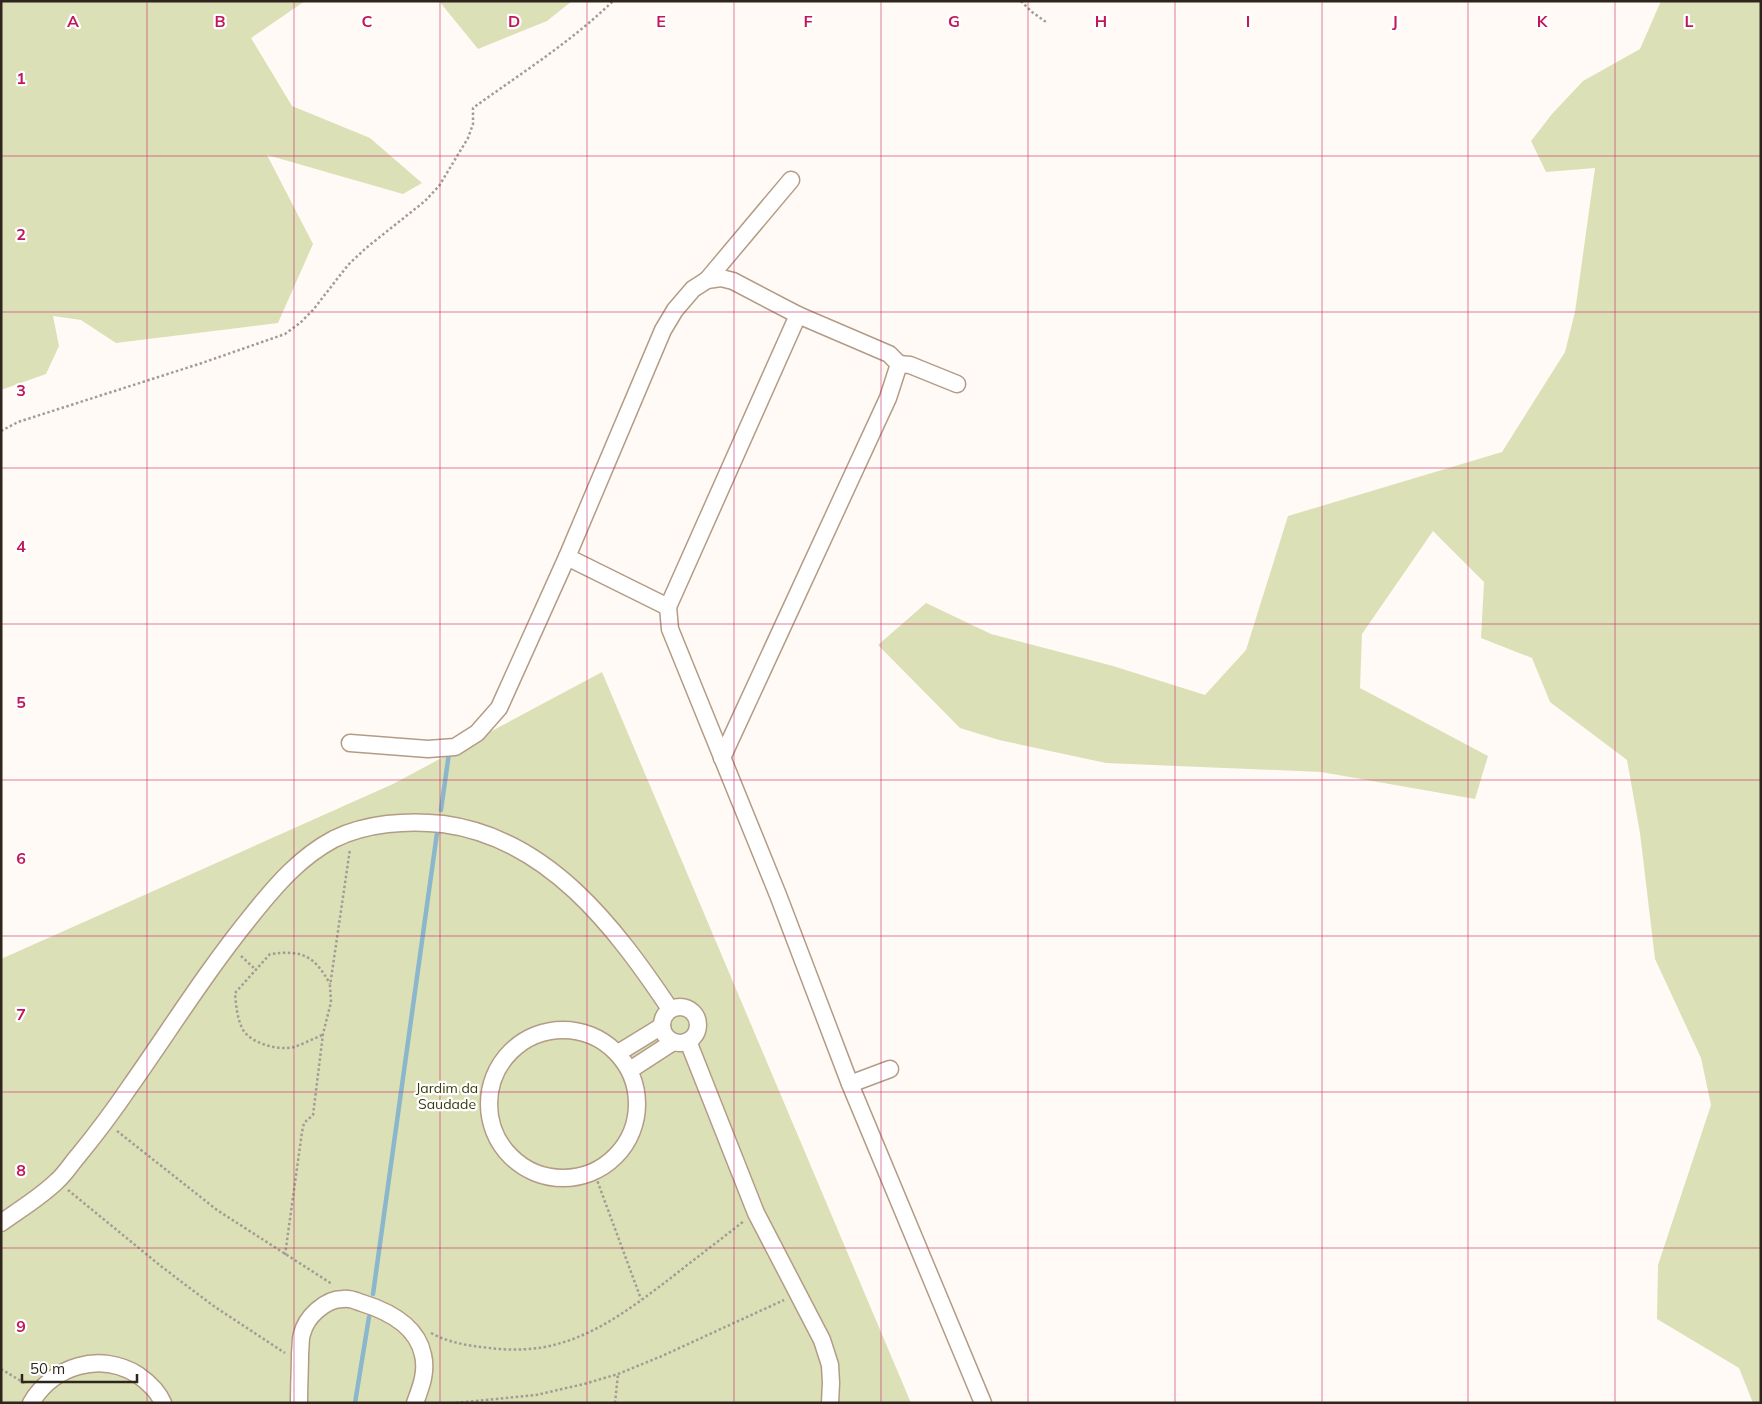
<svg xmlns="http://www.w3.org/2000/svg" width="1762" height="1404" viewBox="0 0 1762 1404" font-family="Mulish,sans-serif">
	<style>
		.green { fill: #dce0b7 }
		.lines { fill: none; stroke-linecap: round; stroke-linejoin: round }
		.stream { stroke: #8ab7cb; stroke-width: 4.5 }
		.minor-casing { stroke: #b39c86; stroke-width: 19 }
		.path { stroke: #a39c96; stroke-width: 2.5; stroke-dasharray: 2.5 2.5; stroke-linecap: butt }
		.minor { stroke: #fff; stroke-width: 16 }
		.grid { fill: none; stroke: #c2185b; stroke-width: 1; stroke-opacity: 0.55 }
		.labels { text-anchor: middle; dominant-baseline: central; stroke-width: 4.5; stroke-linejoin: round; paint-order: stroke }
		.park-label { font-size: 14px; fill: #393b08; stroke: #fff }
		.grid-label { font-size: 16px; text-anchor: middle; font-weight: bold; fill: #c2185b; stroke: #fff; stroke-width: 4.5; stroke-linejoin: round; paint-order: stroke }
	</style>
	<rect width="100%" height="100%" fill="#fffaf5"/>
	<!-- green -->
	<g class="green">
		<path d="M1 1H305L251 38 292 106 370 138 422 183 403 194 267 155 313 244 278 323 116 343 81 320 53 316 59 346 46 374 1 390Z"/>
		<path d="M439 1H572L547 21 478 49Z"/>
		<path d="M1661 1H1761V1403H1753L1739 1368 1657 1319 1658 1265 1711 1105 1701 1058 1655 959 1640 833 1627 760 1550 702 1532 658 1481 638 1484 582 1433 531 1362 634 1360 688 1488 756 1475 799 1321 772 1106 763 999 740 960 728 878 645 926 603 991 634 1113 666 1205 695 1246 650 1288 516 1502 452 1565 352 1575 312 1595 168 1546 172 1531 141 1552 114 1583 81 1640 49Z"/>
		<path d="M602 672 911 1403H1V959L393 784Z"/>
	</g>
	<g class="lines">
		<!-- stream -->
		<g class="stream">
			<path d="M441 810 449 753"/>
			<path d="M373 1294 437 833"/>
			<path d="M355 1403 369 1317"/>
		</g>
		<defs>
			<g id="minor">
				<path d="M707 280 791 180"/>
				<path d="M798 315 668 607 670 629 778 895 850 1084 983 1403"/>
				<path d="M899 364 910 365 957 384"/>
				<path d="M567 557 668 607"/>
				<path d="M350 743 428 749 455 747 477 733 499 708 567 557 663 330 675 310 693 289 707 280 721 278 733 281 798 315 889 354 899 364 888 398 722 758"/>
				<circle cx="680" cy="1025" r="18"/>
				<circle cx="563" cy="1104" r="74"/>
				<path d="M688 1041 756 1213 822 1340 830 1365 831 1383 830 1403"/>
				<path d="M618 1053 662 1026"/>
				<path d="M630 1070 673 1042"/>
				<path d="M850 1084 890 1069"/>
				<path d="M1 1223C19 1210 42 1196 57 1181 65 1174 71 1164 78 1156 97 1133 114 1110 131 1085 171 1028 208 969 252 915 276 885 300 857 334 839 366 823 408 820 443 824 548 838 615 927 670 1009"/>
				<path d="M31 1403C53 1366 100 1351 138 1375 148 1382 158 1391 163 1403"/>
				<path d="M299 1403C299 1386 300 1369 300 1353 301 1347 300 1339 302 1334 306 1317 325 1299 343 1299 350 1298 356 1301 362 1303 388 1311 417 1325 423 1355 427 1372 421 1387 415 1403"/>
			</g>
		</defs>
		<!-- minor casing -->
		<use href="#minor" class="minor-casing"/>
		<!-- path -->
		<g class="path">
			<path d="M1021 1 1032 12 1046 22"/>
			<path d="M1 431 18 422 202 363 285 334 300 323 313 310 348 265 366 248 425 201 439 186 468 138 473 124V108C520 74 571 42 613 1"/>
			<path d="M241 956 256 970"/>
			<path d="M322 1035C313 1039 303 1044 294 1047 278 1051 249 1043 242 1028 237 1017 236 1005 235 993L270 954C302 950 314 955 330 984"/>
			<path d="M117 1131 217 1210 332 1284"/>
			<path d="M594 1172 641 1299"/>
			<path d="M68 1190 162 1267 215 1307 285 1353"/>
			<path d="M285 1255 302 1132 304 1123 313 1115 323 1034 331 1002 330 986 350 849"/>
			<path d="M431 1333C450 1343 469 1346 490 1348 513 1351 539 1350 561 1343 602 1331 638 1303 672 1277 696 1258 720 1240 744 1221"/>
			<path d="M1 1369 26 1384"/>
			<path d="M456 1403 536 1395 584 1384 618 1374 662 1356 784 1300"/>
			<path d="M615 1403 618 1374"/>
		</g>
		<!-- minor -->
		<use href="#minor" class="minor"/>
	</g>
	<!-- grid -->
	<path class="grid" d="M147 1V1403M294 1V1403M440 1V1403M587 1V1403M734 1V1403M881 1V1403M1028 1V1403M1175 1V1403M1322 1V1403M1468 1V1403M1615 1V1403M1 156H1761M1 312H1761M1 468H1761M1 624H1761M1 780H1761M1 936H1761M1 1092H1761M1 1248H1761"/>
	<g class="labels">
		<!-- park labels -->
		<g class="park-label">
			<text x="447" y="1088">Jardim da<tspan x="447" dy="16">Saudade</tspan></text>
		</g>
	</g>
	<g class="grid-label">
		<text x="73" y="27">A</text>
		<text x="220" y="27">B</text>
		<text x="367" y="27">C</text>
		<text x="514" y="27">D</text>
		<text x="661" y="27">E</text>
		<text x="808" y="27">F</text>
		<text x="954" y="27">G</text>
		<text x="1101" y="27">H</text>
		<text x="1248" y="27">I</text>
		<text x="1395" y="27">J</text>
		<text x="1542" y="27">K</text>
		<text x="1689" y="27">L</text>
		<text x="21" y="84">1</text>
		<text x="21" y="240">2</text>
		<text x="21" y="396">3</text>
		<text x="21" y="552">4</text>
		<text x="21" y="708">5</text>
		<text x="21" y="864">6</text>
		<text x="21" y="1020">7</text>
		<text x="21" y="1176">8</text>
		<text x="21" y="1332">9</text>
	</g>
	<!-- border -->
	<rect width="1762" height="1404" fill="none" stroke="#2e251c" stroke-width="5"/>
	<!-- scale -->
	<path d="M22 1374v8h115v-8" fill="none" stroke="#2e251c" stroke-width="2.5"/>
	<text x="30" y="1374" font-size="15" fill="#2e251c" stroke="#ffffff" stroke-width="4" paint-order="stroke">50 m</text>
</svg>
